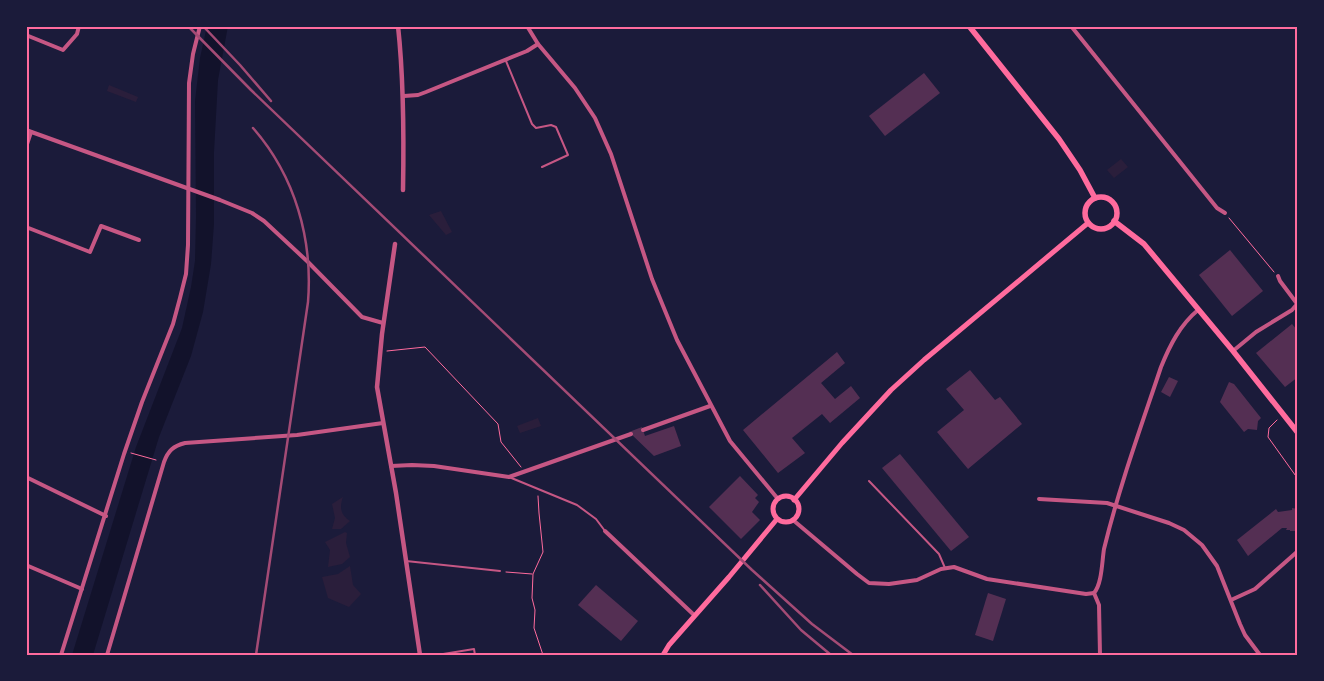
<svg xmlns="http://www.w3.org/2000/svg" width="1324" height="681" viewBox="0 0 1324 681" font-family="Inter,sans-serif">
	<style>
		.green { fill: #2a1e3b }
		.water { fill: #12122b }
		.building { fill: #542f53 }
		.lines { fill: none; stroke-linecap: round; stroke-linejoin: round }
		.path { stroke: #ff6b9d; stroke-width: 1 }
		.service { stroke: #c65784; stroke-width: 2 }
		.minor { stroke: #c65784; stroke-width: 4 }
		.tertiary { stroke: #c65784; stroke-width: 4.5 }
		.secondary { stroke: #ff6b9d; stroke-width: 5 }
		.primary { stroke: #ff6b9d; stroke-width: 5.5 }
		.rail { stroke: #a44b75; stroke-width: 2.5 }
		.neatline { fill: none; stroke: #ff6b9d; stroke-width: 2 }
	</style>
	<rect width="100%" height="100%" fill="#1b1b3a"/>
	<!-- green -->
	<g class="green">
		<path d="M109 85 138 97 136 102 107 91Z"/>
		<path d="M1121 159 1128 167 1114 178 1107 170Z"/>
		<path d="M441 211 452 232 446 235 429 215Z"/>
		<path d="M538 418 541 426 520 433 517 426Z"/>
		<path d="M343 497C339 508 341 515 350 521L341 529H332L335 518 332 504Z"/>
		<path d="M345 532 347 533 346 543 350 557 342 564 328 567 330 550 325 542Z"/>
		<path d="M350 566 353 585 361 594 349 607 328 598 322 577 338 574Z"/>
	</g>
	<!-- water -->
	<path class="water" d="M207 26H228L218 80 214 152V224L211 264 203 312 191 356 159 437 93 655H72L136 447 182 328 191 287 195 261 196 216 195 101 200 58Z"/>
	<!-- building -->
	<g class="building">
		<path d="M924 73 940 93 885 136 869 116Z"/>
		<path d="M1230 250 1263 291 1232 316 1199 275Z"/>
		<path d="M1292 324 1298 331V377L1285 387 1256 353Z"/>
		<path d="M837 352 845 363 821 383 835 399 851 386 860 398 830 423 822 414 792 438 805 453 778 473 743 430Z"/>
		<path d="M970 370 995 400 1000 397 1022 424 968 469 937 432 964 410 946 389Z"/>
		<path d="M1169 377 1178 381 1170 397 1161 392Z"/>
		<path d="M1229 382 1234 384 1261 418 1258 421 1257 430 1248 429 1244 432 1220 402Z"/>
		<path d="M674 426 681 446 654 456 629 432 642 427 645 436Z"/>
		<path d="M900 454 969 537 951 551 882 468Z"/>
		<path d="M740 476 758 495 755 498 759 502 752 512 760 520 741 539 709 507Z"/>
		<path d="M1292 508 1298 509V531H1290V530H1286L1287 528H1282L1248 556 1237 540 1276 509 1278 512 1292 510Z"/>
		<path d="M596 585 638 621 621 641 578 605Z"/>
		<path d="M988 593 1006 599 993 641 975 635Z"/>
	</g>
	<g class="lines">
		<!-- path -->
		<g class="path">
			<path d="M1229 218 1274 272"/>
			<path d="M387 351 425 347 498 424 501 442 521 467"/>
			<path d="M1277 420 1269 428 1268 437 1298 479"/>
			<path d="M131 453 156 460"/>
			<path d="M538 496 539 513 543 552 533 574 532 598 535 610 534 628 543 655"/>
			<path d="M506 572 532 574"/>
		</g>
		<!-- service -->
		<g class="service">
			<path d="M506 61 532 124 536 128 551 125 556 127 568 155 542 167"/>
			<path d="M509 477 577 505 596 519 605 531"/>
			<path d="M869 481 939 554 945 568"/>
			<path d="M406 561 500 571"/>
			<path d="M437 655 474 649 475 655"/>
		</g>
		<!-- minor -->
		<g class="minor">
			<path d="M527 26 538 44 575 88 595 118 611 154 652 279 677 340 730 441 778 499"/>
			<path d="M1071 26 1217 208 1225 213"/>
			<path d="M26 35 63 50 77 34 79 26"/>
			<path d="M404 96 418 95 426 92 527 51 538 44"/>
			<path d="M26 130 220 200 252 213 264 221 308 262 362 317 383 323"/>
			<path d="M26 147 31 132"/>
			<path d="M26 227 90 252 101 226 139 240"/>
			<path d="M1278 276 1280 281 1298 305"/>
			<path d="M1233 351 1256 332 1292 310 1298 303"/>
			<path d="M643 430 710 406"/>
			<path d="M391 466 412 465 434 466 509 477 631 434"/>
			<path d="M26 477 106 516"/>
			<path d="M1039 499 1107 503 1169 523 1184 530 1202 545 1217 566 1240 624 1245 635 1260 655"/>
			<path d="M793 520 857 574 869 583 889 584 917 580 941 569 954 567 987 579 1086 594 1094 593"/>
			<path d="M605 531 694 615"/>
			<path d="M26 565 82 589"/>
			<path d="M1094 593C1102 584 1102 561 1104 549 1119 487 1141 427 1161 367 1170 345 1180 325 1198 310"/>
			<path d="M1094 593 1099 605 1100 655"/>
			<path d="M1231 600 1255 589 1298 551"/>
			<path d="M61 655 124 454 142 402 173 324 180 298 186 274 188 245 189 83 193 54 200 26"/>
			<path d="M107 655 164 462C168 451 173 446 185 443L297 435 383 423"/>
		</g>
		<!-- tertiary -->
		<g class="tertiary">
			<path d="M398 26C404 81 404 135 403 190"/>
			<path d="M395 244 382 334 377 387 396 493 420 655"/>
		</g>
		<!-- secondary -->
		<g class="secondary">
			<circle cx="786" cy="509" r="13"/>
			<path d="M794 500 842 443 891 390 924 360 1088 223"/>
			<path d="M663 655 669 645 729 577 777 519"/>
		</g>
		<!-- primary -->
		<g class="primary">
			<path d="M969 26 1059 139 1080 170 1095 198"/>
			<circle cx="1101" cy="213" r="16"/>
			<path d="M1114 221 1144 244 1233 351 1298 433"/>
		</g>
		<!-- rail -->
		<g class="rail">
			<path d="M188 26 251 90 752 570 812 624 853 655"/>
			<path d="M203 26 240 65 271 101"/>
			<path d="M253 128C295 176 313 239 308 302L256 655"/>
			<path d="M760 585 801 630 831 655"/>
		</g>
	</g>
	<!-- border -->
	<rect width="1324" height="681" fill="none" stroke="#1b1b3a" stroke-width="55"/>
	<rect x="28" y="28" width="1268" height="626" class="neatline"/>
</svg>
